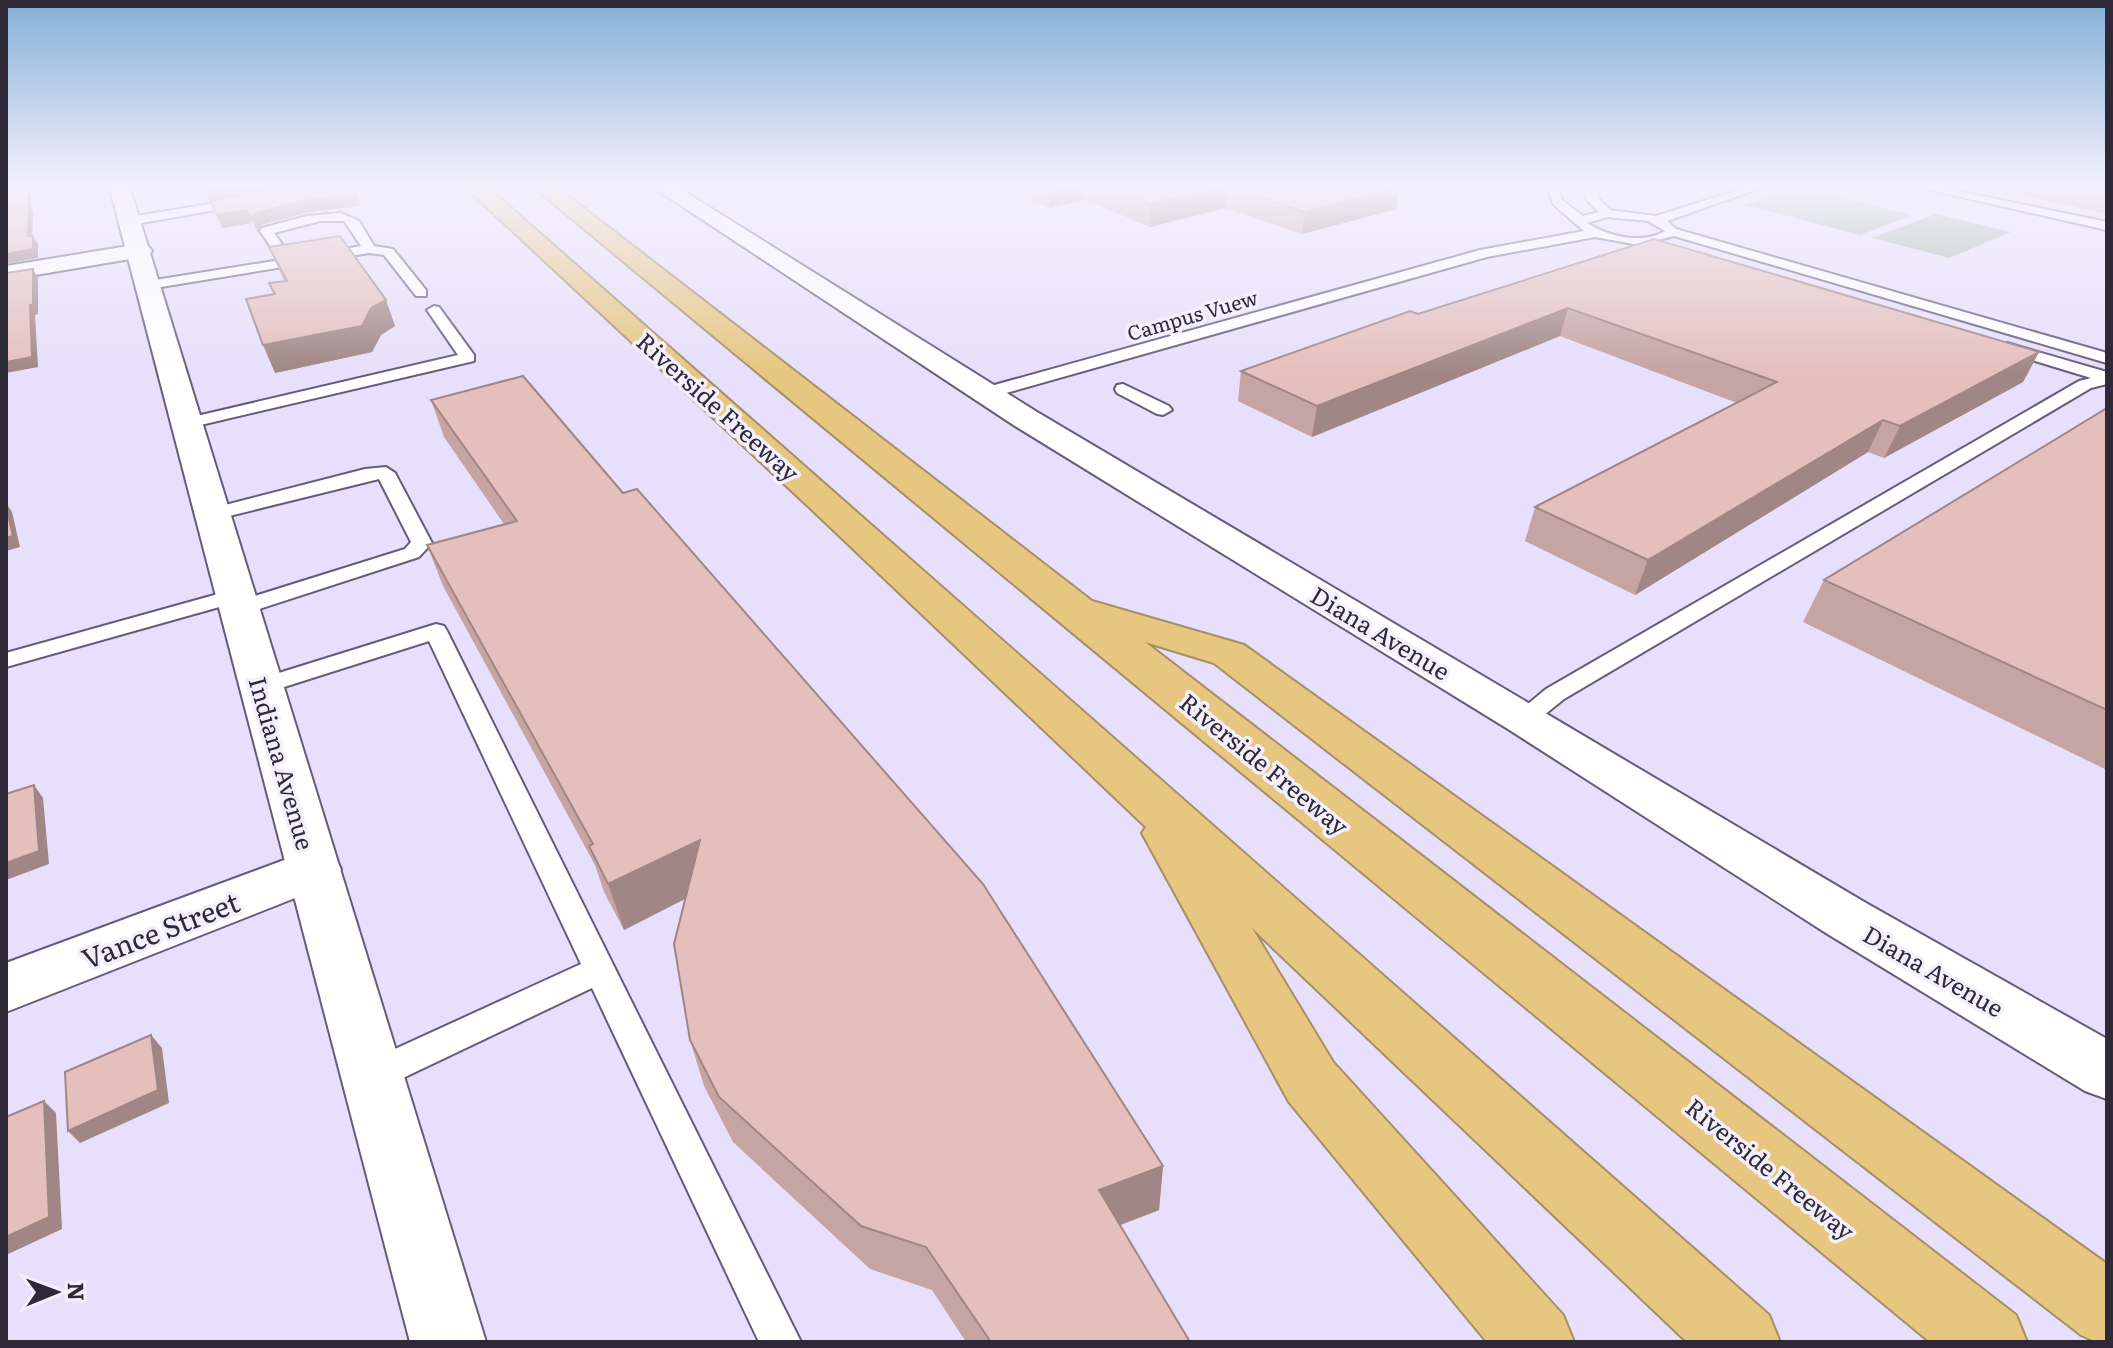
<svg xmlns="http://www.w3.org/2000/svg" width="2113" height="1348" viewBox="0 0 2113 1348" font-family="Literata,serif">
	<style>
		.green { fill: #a5b7a7 }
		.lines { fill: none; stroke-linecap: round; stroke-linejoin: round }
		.service-casing { stroke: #655c7a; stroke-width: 4 }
		.minor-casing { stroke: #655c7a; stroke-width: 4 }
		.tertiary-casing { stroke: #655c7a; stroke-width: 4 }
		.motorway-casing { stroke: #a68f66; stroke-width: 4 }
		.service { fill: #fff; fill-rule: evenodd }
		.minor { fill: #fff; fill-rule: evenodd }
		.tertiary { fill: #fff; fill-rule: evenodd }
		.motorway { fill: #e7c680; fill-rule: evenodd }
		.wall { fill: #c5a4a2 }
		.shaded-wall { fill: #a08684 }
		.building { fill: #e5bfbc; stroke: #a08684; stroke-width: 2 }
		.labels { text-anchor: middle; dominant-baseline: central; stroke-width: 7; stroke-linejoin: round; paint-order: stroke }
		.far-street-label { font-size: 20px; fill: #2d2936; stroke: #f3effd }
		.street-label { font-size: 24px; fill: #2d2936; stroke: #f3effd }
		.near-street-label { font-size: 28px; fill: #2d2936; stroke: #f3effd }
	</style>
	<rect width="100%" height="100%" fill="#e7dffb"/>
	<!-- green -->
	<g class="green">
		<path d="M1799 188 1912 215 1860 235 1746 205Z"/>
		<path d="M1936 214 2011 232 1949 258 1872 238Z"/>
	</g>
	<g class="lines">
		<defs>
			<g id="service">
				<path d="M1547 185H1557L1562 200 1583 216 1599 212 1586 199V185H1596L1598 198 1610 210 1656 216 1754 185H1769L1667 221 1676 229 2107 353V363L1674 236 1639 245 1595 237 1487 257 992 397 986 398 978 393 980 389 1480 250 1584 231 1553 204ZM1607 217 1648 221 1665 231C1642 245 1608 236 1587 223Z"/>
				<path d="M1908 185H1929L2107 222V230Z"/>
				<path d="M246 198 250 200V204L130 225 124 221 130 217Z"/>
				<path d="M341 213 359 221 374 246 393 249 426 290V296H416L384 255 369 253 149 289 142 285 149 281 280 260 260 231 262 228 307 216ZM320 221H344L361 246 292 258 274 233Z"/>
				<path d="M434 306 439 307 474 355V361L188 428 179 423 188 418 458 355 427 310Z"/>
				<path d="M2007 343 2107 372V384L2091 388 1564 699 1533 724H1515L1511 718 1546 689 2079 381 2091 378 2002 351V345Z"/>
				<path d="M1123 384 1169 406 1172 410 1163 415 1157 414 1117 393 1115 389 1117 385Z"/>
				<path d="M386 467 395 473 432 543 419 557 247 613H231L228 608 230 604 6 667V653L236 589 244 591 247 596 245 599 405 549 411 542 379 479 213 520 203 514 206 510 365 469Z"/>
				<path d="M436 624 444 626 447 631 801 1342H759L592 988 384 1087 372 1091 360 1087 355 1076 360 1065 581 964 429 641 262 694 253 691 250 686 253 681Z"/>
			</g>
			<g id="minor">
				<path d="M650 185H674L1037 412 1866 903 2107 1039V1099L2085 1091 1826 933 1508 729 1015 426Z"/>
				<path d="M140 244 148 246 152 251 148 256 6 280V266Z"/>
				<path d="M314 849 333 855 341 869 333 883 6 1012V963Z"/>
			</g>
			<path id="tertiary" d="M109 185H129L486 1342H410Z"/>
			<g id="motorway">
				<path d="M463 185H485L1769 1315 1780 1342H1687L1252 928 1333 1062 1563 1315 1574 1342H1487L1289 1102 1142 833 1146 827 808 506Z"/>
				<path d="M531 185H554L1092 601 1244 645 2107 1264V1342H2097L2081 1335 1214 663 1145 642 2016 1315 2027 1342H1930Z"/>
			</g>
		</defs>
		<!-- service casing -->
		<use href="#service" class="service-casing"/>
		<!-- minor casing -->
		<use href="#minor" class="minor-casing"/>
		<!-- tertiary casing -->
		<use href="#tertiary" class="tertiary-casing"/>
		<!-- motorway casing -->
		<use href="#motorway" class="motorway-casing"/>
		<!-- service -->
		<use href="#service" class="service"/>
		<!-- minor -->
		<use href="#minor" class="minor"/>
		<!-- tertiary -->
		<use href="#tertiary" class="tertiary"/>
		<!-- motorway -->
		<use href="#motorway" class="motorway"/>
	</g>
	<!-- wall -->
	<g class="wall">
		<path d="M994 185H1397L1396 186 1399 187 1396 209 1302 234 1226 208 1150 227 1086 200 1049 208Z"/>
		<path d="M1976 185H2107V214Z"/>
		<path d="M1654 239 2039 352 2023 382 1884 458 1868 452 1635 595 1525 541 1535 507 1737 403 1560 336 1312 437 1238 401 1241 371Z"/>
		<path d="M269 247 395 326 381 335 372 352 275 373 273 294 269 283 284 281Z"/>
		<path d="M431 400 1163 1166 1159 1210 1120 1225 1190 1342H966L932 1290 870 1269 733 1142 704 1086 690 1040 685 899 624 930 604 892 595 865 443 586 427 545 504 524 444 437Z"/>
		<path d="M2107 408V770L1803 622 1824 580Z"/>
	</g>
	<!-- shaded-wall -->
	<g class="shaded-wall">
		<path d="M27 185H30L33 216 32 245 28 236Z"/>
		<path d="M213 185H316L210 201 204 186Z"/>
		<path d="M1058 185H1086V200L1049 208V187Z"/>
		<path d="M1388 185H1397L1396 188 1399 187 1396 209 1302 234 1305 212Z"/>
		<path d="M1228 186 1226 208 1150 227 1151 204Z"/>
		<path d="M356 194 361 206 306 213 261 225 257 232 252 219 256 213 302 201Z"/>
		<path d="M247 210 252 223 222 228 217 215Z"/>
		<path d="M33 236 38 244V258L6 264V254Z"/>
		<path d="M33 269 38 278V314L35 315 38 367 6 373V362L30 305Z"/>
		<path d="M386 300 395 326 381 335 372 352 275 373 263 345 371 308Z"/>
		<path d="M1568 308 1560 336 1312 437 1317 406Z"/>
		<path d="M2039 352 2023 382 1884 458 1900 426Z"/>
		<path d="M1883 420 1868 452 1635 595 1648 560Z"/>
		<path d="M6 503 12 512 20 547 6 551Z"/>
		<path d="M34 785 43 798 49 864 6 880V863Z"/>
		<path d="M700 840 712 885 624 930 608 884Z"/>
		<path d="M151 1035 162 1048 169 1103 80 1143 68 1131Z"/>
		<path d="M44 1101 56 1113 62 1229 6 1255V1237Z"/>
		<path d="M1163 1166 1159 1210 1097 1234 1099 1190Z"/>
	</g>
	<!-- building -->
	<g class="building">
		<path d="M6 185H27L29 208 28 236H33V249L6 254Z"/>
		<path d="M301 185H350L356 194 302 201 256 213 252 219 247 210 217 215 210 201Z"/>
		<path d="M1102 185H1392L1399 187 1305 212 1228 186 1151 204Z"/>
		<path d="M340 236 386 300 371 308 362 326 263 345 246 299 275 294 269 283 287 281 269 247Z"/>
		<path d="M1654 239 2039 352 1900 426 1883 420 1648 560 1535 507 1777 382 1568 308 1317 406 1241 371 1410 311 1418 314Z"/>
		<path d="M33 269V305H30L32 357 6 362V273Z"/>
		<path d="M523 376 623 493 637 489 983 884 1163 1166 1099 1190 1190 1342H991L926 1247 861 1226 719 1097 690 1040 674 944 700 840 608 884 589 846 593 844 427 545 517 521 431 400Z"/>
		<path d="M2107 408V710L1824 580Z"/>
		<path d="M6 506 13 536 6 538Z"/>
		<path d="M34 785 39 851 6 863V794Z"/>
		<path d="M151 1035 158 1090 68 1131 65 1072Z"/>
		<path d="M44 1101 49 1217 6 1237V1117Z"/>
	</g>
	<!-- sky -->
	<linearGradient id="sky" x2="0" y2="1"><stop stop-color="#84b0d8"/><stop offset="0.5" stop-color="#f4f1fd"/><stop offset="1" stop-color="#f4f1fd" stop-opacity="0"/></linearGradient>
	<rect width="2113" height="373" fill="url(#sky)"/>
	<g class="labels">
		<!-- far-street labels -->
		<g class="far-street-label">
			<text transform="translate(1192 314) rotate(-16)">Campus Vuew</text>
		</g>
		<!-- street labels -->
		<g class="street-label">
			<text transform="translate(719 406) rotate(42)">Riverside Freeway</text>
			<text transform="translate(1381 632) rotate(31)">Diana Avenue</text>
			<text transform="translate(283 763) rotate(74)">Indiana Avenue</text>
			<text transform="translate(1265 763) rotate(39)">Riverside Freeway</text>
			<text transform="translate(1934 970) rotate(30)">Diana Avenue</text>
			<text transform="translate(1771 1168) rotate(39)">Riverside Freeway</text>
		</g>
		<!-- near-street labels -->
		<g class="near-street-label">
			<text transform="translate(160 929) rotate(-21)">Vance Street</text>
		</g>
	</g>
	<!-- border -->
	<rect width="2113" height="1348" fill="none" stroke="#2d2936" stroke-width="16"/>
	<!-- north arrow -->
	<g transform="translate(56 1292) rotate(89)" stroke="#f3effd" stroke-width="6" paint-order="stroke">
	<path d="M0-6L14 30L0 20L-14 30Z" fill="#2d2936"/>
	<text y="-12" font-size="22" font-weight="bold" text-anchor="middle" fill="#2d2936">N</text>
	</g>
</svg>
